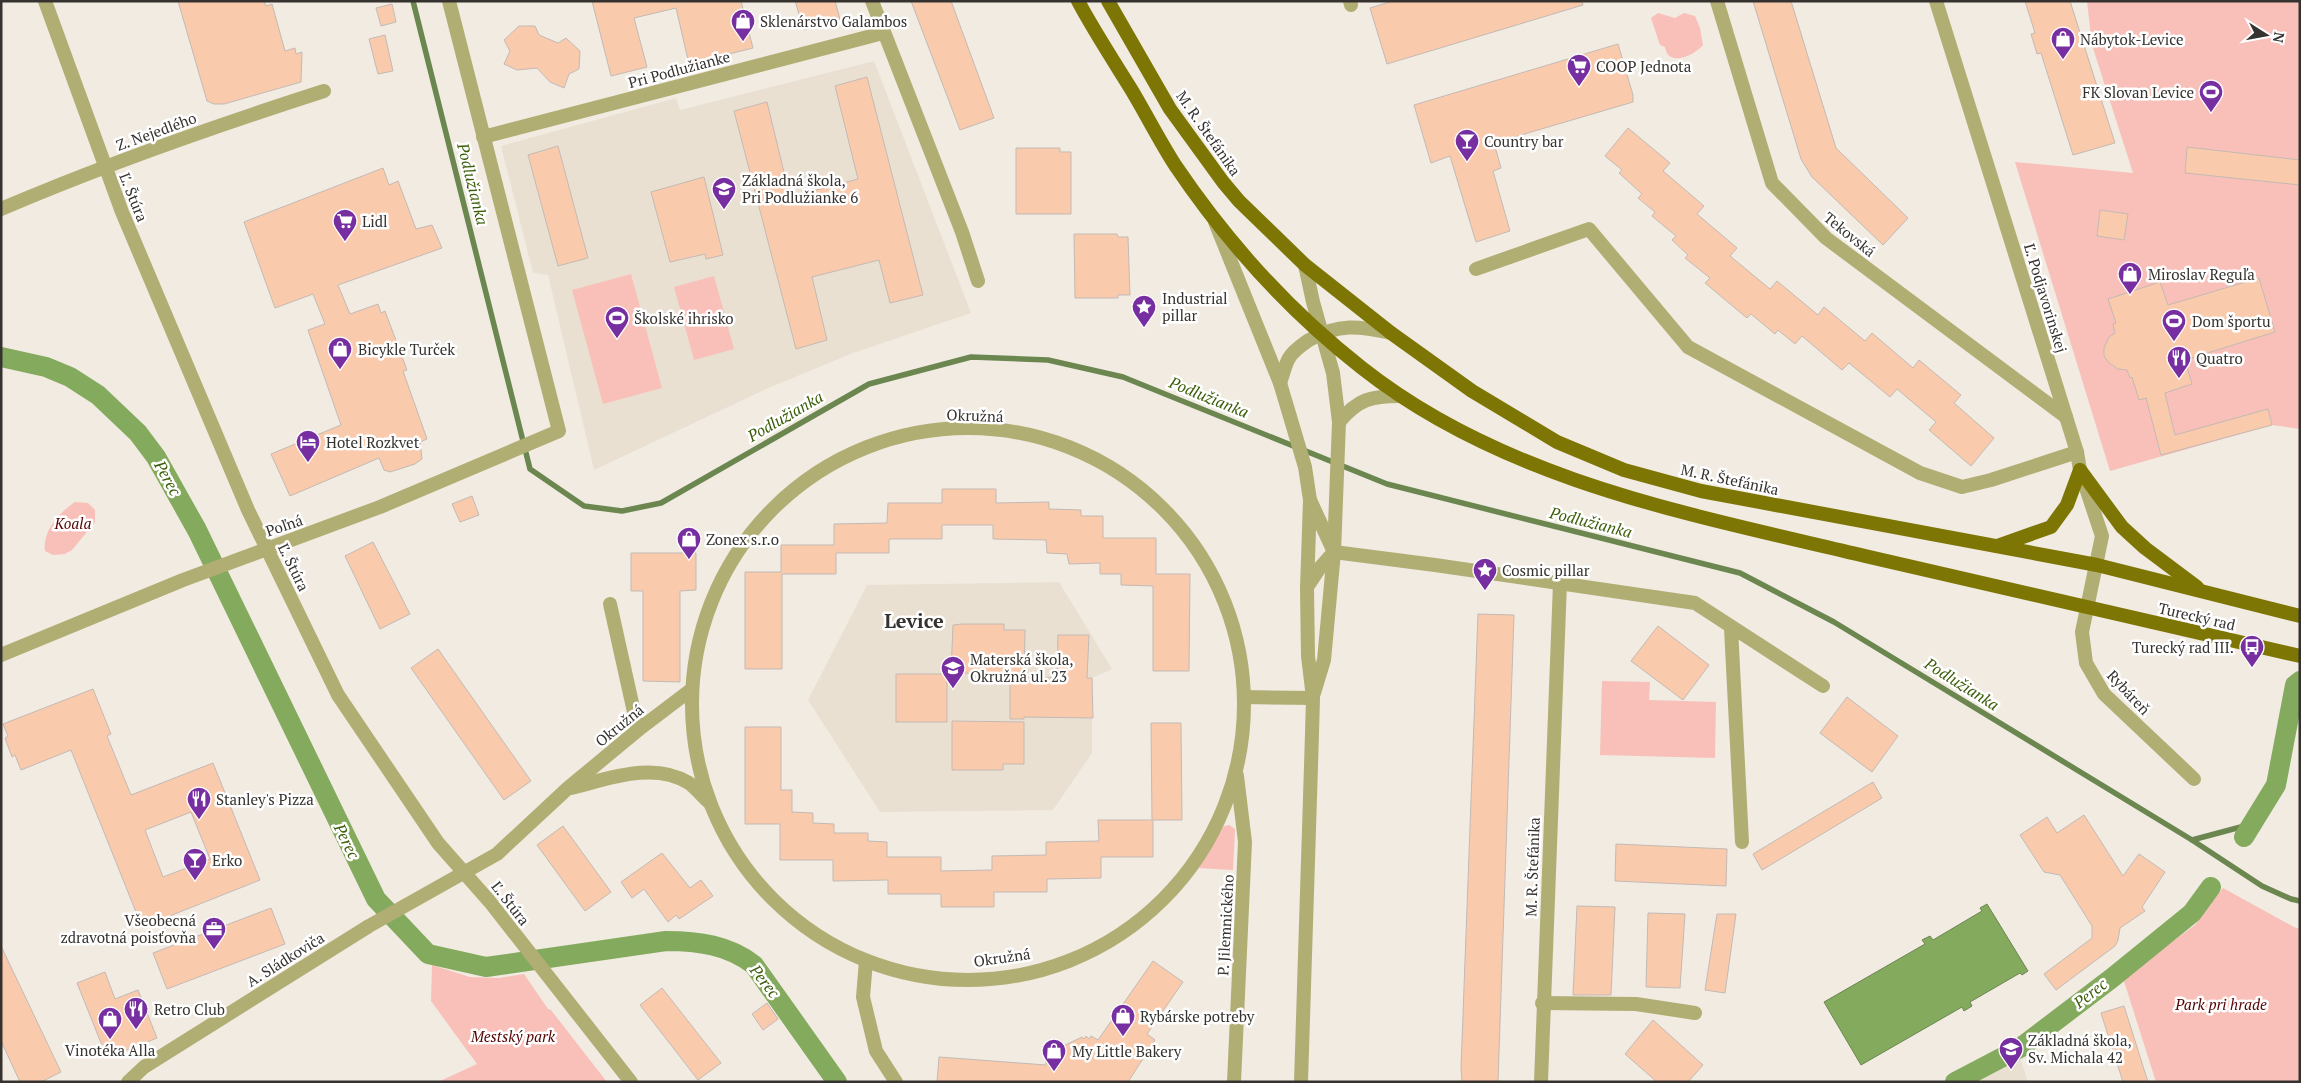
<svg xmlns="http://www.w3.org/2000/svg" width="2301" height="1083" viewBox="0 0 2301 1083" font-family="'PT Serif',serif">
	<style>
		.built { fill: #eae0d1 }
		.green { fill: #f8c0b9 }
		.water { fill: #84aa5e; stroke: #6c8650 }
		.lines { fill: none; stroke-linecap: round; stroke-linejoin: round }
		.stream { stroke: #6c8650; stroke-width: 5.5 }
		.canal { stroke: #84aa5e; stroke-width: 20 }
		.building { fill: #facaad; stroke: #c3bab4; fill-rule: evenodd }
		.minor { stroke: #b1ae74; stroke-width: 14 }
		.primary { stroke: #7e7604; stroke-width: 14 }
		.labels { text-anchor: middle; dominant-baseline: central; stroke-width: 5; stroke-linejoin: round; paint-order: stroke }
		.poi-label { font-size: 15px; fill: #35322f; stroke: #fff; text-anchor: start }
		.street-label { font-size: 15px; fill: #35322f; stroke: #fff }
		.park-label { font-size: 15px; font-style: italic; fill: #560305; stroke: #fff }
		.water-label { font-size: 16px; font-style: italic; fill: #3b5d08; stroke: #fff }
		.district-label { font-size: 20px; font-weight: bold; fill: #35322f; stroke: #fff }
	</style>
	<rect width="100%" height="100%" fill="#f1ebe2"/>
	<!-- built -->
	<g class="built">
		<path d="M874 61 971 313 853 353 768 388 594 470 548 275 533 273 501 146 676 98 680 110Z"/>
		<path d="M1059 582 1112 669 1092 678V753L1053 810 880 812 808 700 867 585Z"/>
		<path d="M2020 1058 2028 1082H1975Z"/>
	</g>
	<!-- green -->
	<g class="green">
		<path d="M2087 1H2300V429L2272 425 2110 471 2015 162 2133 173 2092 45Z"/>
		<path d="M1658 13 1675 18 1684 13 1695 16 1700 28 1703 45C1695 55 1668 68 1665 47L1660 45 1651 18Z"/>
		<path d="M631 274 662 388 603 404 572 290Z"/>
		<path d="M714 276 734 349 694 360 674 287Z"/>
		<path d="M75 502 88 503 95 510V522L72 550 65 554 53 555 45 551C42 531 60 512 75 502Z"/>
		<path d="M1602 681 1650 682 1649 700 1716 702 1715 758 1600 755Z"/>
		<path d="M1229 825 1235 829 1233 870 1197 868 1221 827Z"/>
		<path d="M2223 888 2294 927 2300 929V1082H2156L2123 978 2195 925Z"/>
		<path d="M432 965 470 977 499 978 524 974 548 1009 551 1010 607 1082H438L477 1064 431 1001Z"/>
	</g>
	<!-- water -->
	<path class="water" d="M1987 904 2028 971 2022 975 2020 973 1970 1002 1972 1006 1964 1011 1962 1007 1861 1065 1824 1002 1925 944 1922 940 1930 936 1933 940 1982 911 1980 908Z"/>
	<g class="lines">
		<!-- stream -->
		<g class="stream">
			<path d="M413 1 530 469 584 506 622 511 661 503 869 384 971 357 1048 360 1123 377 1387 484 1740 573 1834 622 2192 840 2262 886 2291 899 2300 901"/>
			<path d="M2192 840 2252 824"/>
		</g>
		<!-- canal -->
		<g class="canal">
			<path d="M1 357 46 367 70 377 98 395 138 433 156 457 197 530 376 899 428 954 486 967 666 941C698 941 729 945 754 965L837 1082"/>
			<path d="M2244 837 2276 785 2295 685 2300 681"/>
			<path d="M1955 1082 2020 1048 2112 978 2192 913 2211 887"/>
		</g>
	</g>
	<!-- building -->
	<g class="building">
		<path d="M178 1H264L266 6 272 4 285 51 295 48 296 54 302 52 301 82 224 104H214L207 101Z"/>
		<path d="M592 1H741L753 48 689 64 676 8 634 18 647 67 611 76Z"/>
		<path d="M795 1H835L840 19 804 30Z"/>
		<path d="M911 1H951L994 118 960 130Z"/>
		<path d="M1393 1H1582L1583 5 1387 64 1370 8Z"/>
		<path d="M1753 1H1791L1836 148 1908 218 1883 245 1812 177 1801 159Z"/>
		<path d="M2025 1H2070L2115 143 2073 155 2041 53 2037 54 2031 34 2035 33Z"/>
		<path d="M392 4 396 22 381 26 376 8Z"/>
		<path d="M519 26H535L539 35 558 43 566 38 580 51 579 69 569 74 564 88 550 82 537 68 517 70 504 64 510 51 504 40Z"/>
		<path d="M385 35 393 71 378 74 369 39Z"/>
		<path d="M1618 44 1633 95V102L1494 143 1501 168 1493 171 1510 231 1476 242 1450 156 1431 163 1414 105Z"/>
		<path d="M867 77 923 295 890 303 879 260 812 277 827 340 796 349 734 111 767 102 790 197 858 179 835 86Z"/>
		<path d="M1628 128 1670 163 1663 171 1704 206 1697 214 1737 248 1730 256 1770 289 1777 281 1818 315 1824 307 1865 341 1872 333 1913 368 1919 360 1961 395 1954 403 1994 438 1971 466 1929 430 1936 422 1897 389 1890 397 1849 363 1842 370 1802 336 1795 344 1778 330 1775 334 1751 314 1747 318 1705 283 1710 278 1685 258 1688 255 1672 240 1676 236 1652 216 1655 212 1638 198 1642 194 1619 173 1622 170 1605 156Z"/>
		<path d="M558 146 588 258 558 266 528 155Z"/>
		<path d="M2187 147 2300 160V185L2185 173Z"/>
		<path d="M1016 148H1060V152H1071V214H1016Z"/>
		<path d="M383 168 389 185 398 181 416 229 432 225 442 248 338 285 350 314 378 304 381 313 385 311 407 370 403 371 427 439 420 442 422 459 415 464 390 472 384 470 379 458 290 496 271 454 341 425 308 330 325 324 313 294 275 308 244 222Z"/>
		<path d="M704 177 723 255 706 259 705 254 670 262 651 192Z"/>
		<path d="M2100 210 2128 214 2124 240 2097 236Z"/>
		<path d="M1074 234H1117L1118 237H1128L1130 295H1118V298H1075Z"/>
		<path d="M2259 278 2275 332 2185 360 2192 384 2165 393 2175 435 2268 409 2272 425 2161 455 2146 398 2139 400 2132 377 2130 378 2127 370 2118 369 2109 363 2104 356V348L2109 337 2115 333 2113 324 2116 323 2108 299 2160 282 2168 305Z"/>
		<path d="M942 489H996V503L1049 502V509L1081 510V516H1103V538H1156V574H1190L1189 671H1153V586L1121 585V574H1100V563L1069 564 1067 554 1047 553 1046 540 993 539V525H942V539H889V553H836V574H782V669H745V572H781V545H834V524L887 523 888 503H942Z"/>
		<path d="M472 496 479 515 460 522 452 504Z"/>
		<path d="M373 542 410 614 380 629 345 556Z"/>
		<path d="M631 553H696V590L680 591V682L643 681V591H631Z"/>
		<path d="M1478 614 1514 615 1498 1082H1462L1461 1068Z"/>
		<path d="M962 624H1004V630H1025L1024 677 1057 678 1058 635H1089L1087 678H1092L1093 718 1024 717V719H1010V674L951 673 953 625Z"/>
		<path d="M1658 626 1709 665 1683 700 1631 661Z"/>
		<path d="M438 649 531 781 504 800 411 668Z"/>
		<rect x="896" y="674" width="51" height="48"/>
		<path d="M93 689 111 734 107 736 131 795 213 763 260 880 142 927 71 750 21 770 15 755 12 757 5 738 8 736 3 724ZM191 812 210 859 163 877 145 830Z"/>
		<path d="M1847 697 1898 736 1872 772 1820 733Z"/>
		<path d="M952 721 1024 722V764H1003V770H952Z"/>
		<path d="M1151 723H1181L1182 820H1153V857H1101V878L1047 879V892H994V907H941V894H888V880L833 881V860H780V824H745V727H781V790H792V812L813 813V823L834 824V833H868V841L887 842V857H941V871L992 870V856L1046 855V842L1099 841 1098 820H1152Z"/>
		<path d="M1873 782 1882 798 1762 870 1753 854Z"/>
		<path d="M2084 815 2123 876 2139 854 2165 872 2142 907 2145 911 2120 928 2118 940 2115 946 2056 990 2044 974 2092 938V926L2060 875 2044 872 2020 835 2047 817 2057 833Z"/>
		<path d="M563 826 611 892 585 911 537 845Z"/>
		<path d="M1616 844 1727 849 1726 886 1615 881Z"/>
		<path d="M662 853 690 888 701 880 713 896 679 919 676 915 668 922 644 889 632 898 621 882Z"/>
		<path d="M1577 906 1615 907 1611 995H1573Z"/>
		<path d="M271 908 285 944 167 989 153 953Z"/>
		<path d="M1648 913 1685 914 1680 988 1646 987Z"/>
		<path d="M1717 914H1736L1725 993 1705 990Z"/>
		<path d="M1 946 61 1072 41 1082H20L1 1041Z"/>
		<path d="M1153 961 1183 982 1147 1034 1155 1040 1128 1082H937L939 1057 1046 1065V1058H1050V1054L1053 1055V1051H1057V1049L1082 1037 1084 1039 1086 1036 1089 1039 1091 1036 1098 1040Z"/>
		<path d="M105 972 115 999 138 990 157 1038 107 1058 77 983Z"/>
		<path d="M662 988 721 1063 698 1080 640 1005Z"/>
		<path d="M767 1003 778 1019 763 1030 752 1014Z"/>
		<path d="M2124 1006 2148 1082H2123L2101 1013Z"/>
		<path d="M1653 1020 1703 1065 1688 1082H1657L1625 1054Z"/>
	</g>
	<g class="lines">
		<!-- minor -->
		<g class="minor">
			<path d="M45 1 122 212 248 510 338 695 438 843 490 902 631 1082"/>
			<path d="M872 1 962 232 978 281"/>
			<path d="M1350 1 1351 5"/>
			<path d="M1717 1 1772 183 1826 238 2066 417"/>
			<path d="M1936 1 2077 452 2080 470 2102 536 2082 632 2086 663 2104 694 2194 779"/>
			<path d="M483 137 883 33"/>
			<path d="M1 209C106 164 215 126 324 91"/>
			<path d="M1215 222 1280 383 1305 467 1310 500 1334 552"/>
			<path d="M1305 265 1313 302 1333 373 1339 422 1334 552 1324 660 1314 693"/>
			<path d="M1476 269 1589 229 1688 347 1920 473 1962 487 1991 480 2077 452"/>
			<path d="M1280 383C1283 375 1285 365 1289 358 1294 350 1302 345 1309 340 1339 323 1359 326 1391 333"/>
			<path d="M1339 422C1358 399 1371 396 1400 396"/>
			<circle cx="968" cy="704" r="276"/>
			<path d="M1334 552 1435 565 1695 603 1823 686"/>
			<path d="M1307 587 1319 569 1334 552"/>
			<path d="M610 604 638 730"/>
			<path d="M1731 628 1742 842"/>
			<path d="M1 655 183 580 380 507 559 431 449 1"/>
			<path d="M1244 697 1313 698"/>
			<path d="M571 788C608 779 653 761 689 783 696 788 702 796 709 802"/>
			<path d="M866 961 863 997 876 1051 896 1082"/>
			<path d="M1542 1003 1636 1004 1695 1013"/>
			<path d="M128 1082 144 1067 369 926 497 854 568 788 638 730 692 689"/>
			<path d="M1234 1082 1245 842 1237 776"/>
			<path d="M1301 1082 1312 734 1313 698 1308 656 1307 589 1310 500"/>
			<path d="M1541 1082 1560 583"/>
		</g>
		<!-- primary -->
		<g class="primary">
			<path d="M1078 1C1094 31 1113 60 1131 89 1146 114 1159 140 1175 165 1227 242 1289 311 1362 368 1505 481 1693 515 1865 556 2010 590 2155 623 2300 656"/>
			<path d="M1108 1 1170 109 1223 182 1239 201 1305 265 1391 333 1472 391 1557 442 1624 470 1701 491 2097 565 2300 616"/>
			<path d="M2080 470 2122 527 2145 548 2197 587"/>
			<path d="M1997 546 2051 527 2067 505 2080 470"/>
		</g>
	</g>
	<!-- icons -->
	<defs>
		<symbol id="shop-pin" viewBox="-11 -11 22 30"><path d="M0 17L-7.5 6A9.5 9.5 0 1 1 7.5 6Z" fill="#772ea1" stroke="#fff"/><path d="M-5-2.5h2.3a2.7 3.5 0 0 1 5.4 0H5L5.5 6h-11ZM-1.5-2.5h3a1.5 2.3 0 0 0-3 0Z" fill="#fff"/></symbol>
		<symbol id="supermarket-pin" viewBox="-11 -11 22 30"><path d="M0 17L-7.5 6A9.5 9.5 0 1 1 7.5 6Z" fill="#772ea1" stroke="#fff"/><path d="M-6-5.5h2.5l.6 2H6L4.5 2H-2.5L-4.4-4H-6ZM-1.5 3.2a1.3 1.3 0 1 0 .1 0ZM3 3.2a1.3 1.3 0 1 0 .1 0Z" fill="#fff"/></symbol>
		<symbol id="stadium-pin" viewBox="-11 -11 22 30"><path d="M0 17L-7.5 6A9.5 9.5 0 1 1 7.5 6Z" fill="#772ea1" stroke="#fff"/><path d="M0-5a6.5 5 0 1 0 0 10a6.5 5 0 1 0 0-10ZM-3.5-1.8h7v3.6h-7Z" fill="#fff"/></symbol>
		<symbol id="bar-pin" viewBox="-11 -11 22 30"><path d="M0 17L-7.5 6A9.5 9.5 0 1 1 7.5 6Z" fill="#772ea1" stroke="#fff"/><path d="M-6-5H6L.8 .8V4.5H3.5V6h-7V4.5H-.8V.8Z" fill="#fff"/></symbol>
		<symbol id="school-pin" viewBox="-11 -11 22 30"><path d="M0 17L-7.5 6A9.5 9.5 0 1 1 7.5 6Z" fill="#772ea1" stroke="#fff"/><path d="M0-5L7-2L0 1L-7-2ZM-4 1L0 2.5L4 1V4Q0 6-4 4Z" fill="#fff"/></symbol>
		<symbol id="sight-pin" viewBox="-11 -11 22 30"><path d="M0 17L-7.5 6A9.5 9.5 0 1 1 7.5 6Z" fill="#772ea1" stroke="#fff"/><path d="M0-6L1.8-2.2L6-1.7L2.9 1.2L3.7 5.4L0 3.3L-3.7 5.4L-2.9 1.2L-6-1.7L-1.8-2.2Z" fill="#fff"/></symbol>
		<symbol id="restaurant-pin" viewBox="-11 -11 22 30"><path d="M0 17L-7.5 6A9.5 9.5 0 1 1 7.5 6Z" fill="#772ea1" stroke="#fff"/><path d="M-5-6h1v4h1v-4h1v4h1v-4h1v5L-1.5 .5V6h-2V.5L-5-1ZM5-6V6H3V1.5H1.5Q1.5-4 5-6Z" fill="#fff"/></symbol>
		<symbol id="hotel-pin" viewBox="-11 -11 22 30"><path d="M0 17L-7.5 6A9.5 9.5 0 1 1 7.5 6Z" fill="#772ea1" stroke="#fff"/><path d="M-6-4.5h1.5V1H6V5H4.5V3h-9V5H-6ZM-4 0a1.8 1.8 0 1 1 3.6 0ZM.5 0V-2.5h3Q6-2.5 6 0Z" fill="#fff"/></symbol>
		<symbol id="bus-pin" viewBox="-11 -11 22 30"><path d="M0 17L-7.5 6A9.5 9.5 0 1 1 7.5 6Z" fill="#772ea1" stroke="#fff"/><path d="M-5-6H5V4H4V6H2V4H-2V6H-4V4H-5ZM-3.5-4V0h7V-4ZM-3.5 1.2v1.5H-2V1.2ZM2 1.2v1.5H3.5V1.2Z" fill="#fff"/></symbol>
		<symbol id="office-pin" viewBox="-11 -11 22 30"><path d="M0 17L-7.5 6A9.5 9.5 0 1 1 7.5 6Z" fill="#772ea1" stroke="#fff"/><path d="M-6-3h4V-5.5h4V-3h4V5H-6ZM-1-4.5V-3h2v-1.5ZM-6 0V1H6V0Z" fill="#fff"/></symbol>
	</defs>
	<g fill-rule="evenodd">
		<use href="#shop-pin" x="729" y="7" width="28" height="38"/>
		<use href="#shop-pin" x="2049" y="25" width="28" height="38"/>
		<use href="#supermarket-pin" x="1565" y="52" width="28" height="38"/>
		<use href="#stadium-pin" x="2197" y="78" width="28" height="38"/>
		<use href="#bar-pin" x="1453" y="127" width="28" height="38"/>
		<use href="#school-pin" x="710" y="175" width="28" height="38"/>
		<use href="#supermarket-pin" x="331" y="207" width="28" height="38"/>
		<use href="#shop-pin" x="2116" y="260" width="28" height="38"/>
		<use href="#sight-pin" x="1130" y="293" width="28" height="38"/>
		<use href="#stadium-pin" x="603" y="304" width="28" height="38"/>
		<use href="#stadium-pin" x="2160" y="307" width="28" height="38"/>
		<use href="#shop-pin" x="326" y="335" width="28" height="38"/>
		<use href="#restaurant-pin" x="2165" y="344" width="28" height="38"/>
		<use href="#hotel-pin" x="294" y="428" width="28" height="38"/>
		<use href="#shop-pin" x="675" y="525" width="28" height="38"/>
		<use href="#sight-pin" x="1471" y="556" width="28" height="38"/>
		<use href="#bus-pin" x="2238" y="633" width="28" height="38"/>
		<use href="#school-pin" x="939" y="654" width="28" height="38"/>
		<use href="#restaurant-pin" x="185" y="785" width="28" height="38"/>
		<use href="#bar-pin" x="181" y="846" width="28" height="38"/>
		<use href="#office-pin" x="200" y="915" width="28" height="38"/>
		<use href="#restaurant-pin" x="122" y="995" width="28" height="38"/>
		<use href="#shop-pin" x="1109" y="1002" width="28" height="38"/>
		<use href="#shop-pin" x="96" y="1005" width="28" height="38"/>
		<use href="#school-pin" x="1997" y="1035" width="28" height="38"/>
		<use href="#shop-pin" x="1040" y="1037" width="28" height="38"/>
	</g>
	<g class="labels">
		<!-- poi labels -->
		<g class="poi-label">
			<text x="760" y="21">Sklenárstvo Galambos</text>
			<text x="2080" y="39">Nábytok-Levice</text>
			<text x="1596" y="66">COOP Jednota</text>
			<text x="2194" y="92" text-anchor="end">FK Slovan Levice</text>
			<text x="1484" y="141">Country bar</text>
			<text x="742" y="180">Základná škola,<tspan x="742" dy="17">Pri Podlužianke 6</tspan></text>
			<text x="362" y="221">Lidl</text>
			<text x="2148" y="274">Miroslav Reguľa</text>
			<text x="1162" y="298">Industrial<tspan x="1162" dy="17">pillar</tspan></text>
			<text x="634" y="318">Školské ihrisko</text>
			<text x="2192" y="321">Dom športu</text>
			<text x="358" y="349">Bicykle Turček</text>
			<text x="2196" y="358">Quatro</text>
			<text x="326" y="442">Hotel Rozkvet</text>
			<text x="706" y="539">Zonex s.r.o</text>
			<text x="1502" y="570">Cosmic pillar</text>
			<text x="2234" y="647" text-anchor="end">Turecký rad III.</text>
			<text x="970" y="659">Materská škola,<tspan x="970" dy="17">Okružná ul. 23</tspan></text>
			<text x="216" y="799">Stanley's Pizza</text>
			<text x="212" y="860">Erko</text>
			<text x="196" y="920" text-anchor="end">Všeobecná<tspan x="196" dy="17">zdravotná poisťovňa</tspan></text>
			<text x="154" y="1009">Retro Club</text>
			<text x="1140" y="1016">Rybárske potreby</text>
			<text x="2028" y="1040">Základná škola,<tspan x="2028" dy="17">Sv. Michala 42</tspan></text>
			<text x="110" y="1050" text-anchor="middle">Vinotéka Alla</text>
			<text x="1072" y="1051">My Little Bakery</text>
		</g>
		<!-- street labels -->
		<g class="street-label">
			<text transform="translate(679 69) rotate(-15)">Pri Podlužianke</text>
			<text transform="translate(156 131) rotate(-20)">Z. Nejedlého</text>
			<text transform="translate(1209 133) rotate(55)">M. R. Štefánika</text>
			<text transform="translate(134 197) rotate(68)">Ľ. Štúra</text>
			<text transform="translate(1850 234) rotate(39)">Tekovská</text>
			<text transform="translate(2046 298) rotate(73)">Ľ. Podjavorinskej</text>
			<text transform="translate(975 415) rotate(2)">Okružná</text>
			<text transform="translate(1730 479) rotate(12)">M. R. Štefánika</text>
			<text transform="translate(284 525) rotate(-19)">Poľná</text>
			<text transform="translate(294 567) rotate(64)">Ľ. Štúra</text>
			<text transform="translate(2197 616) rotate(13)">Turecký rad</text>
			<text transform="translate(2129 692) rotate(47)">Rybáreň</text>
			<text transform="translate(619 725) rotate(-39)">Okružná</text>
			<text transform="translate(1532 867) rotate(-88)">M. R. Štefánika</text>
			<text transform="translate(511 903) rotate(52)">Ľ. Štúra</text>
			<text transform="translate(1225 925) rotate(-87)">P. Jilemnického</text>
			<text transform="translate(1002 957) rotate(-8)">Okružná</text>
			<text transform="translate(285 959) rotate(-32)">A. Sládkoviča</text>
		</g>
		<!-- park labels -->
		<g class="park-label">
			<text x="73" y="523">Koala</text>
			<text x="2221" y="1004">Park pri hrade</text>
			<text x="513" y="1036">Mestský park</text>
		</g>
		<!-- water labels -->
		<g class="water-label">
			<text transform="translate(473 184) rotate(76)">Podlužianka</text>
			<text transform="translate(1209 397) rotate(22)">Podlužianka</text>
			<text transform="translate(785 416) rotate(-30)">Podlužianka</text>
			<text transform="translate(168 478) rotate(61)">Perec</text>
			<text transform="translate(1591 522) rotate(14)">Podlužianka</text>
			<text transform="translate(1962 684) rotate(32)">Podlužianka</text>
			<text transform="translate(347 841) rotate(64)">Perec</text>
			<text transform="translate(765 981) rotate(52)">Perec</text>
			<text transform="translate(2090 993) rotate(-38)">Perec</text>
		</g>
		<!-- district labels -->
		<g class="district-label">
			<text x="914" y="620">Levice</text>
		</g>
	</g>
	<!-- border -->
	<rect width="2301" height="1083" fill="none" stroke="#35322f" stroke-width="5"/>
	<!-- north arrow -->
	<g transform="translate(2266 35) rotate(101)" stroke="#ffffff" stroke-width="4" paint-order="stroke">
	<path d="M0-4L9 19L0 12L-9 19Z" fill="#35322f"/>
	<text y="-8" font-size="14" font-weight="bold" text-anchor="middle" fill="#35322f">N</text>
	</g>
</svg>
